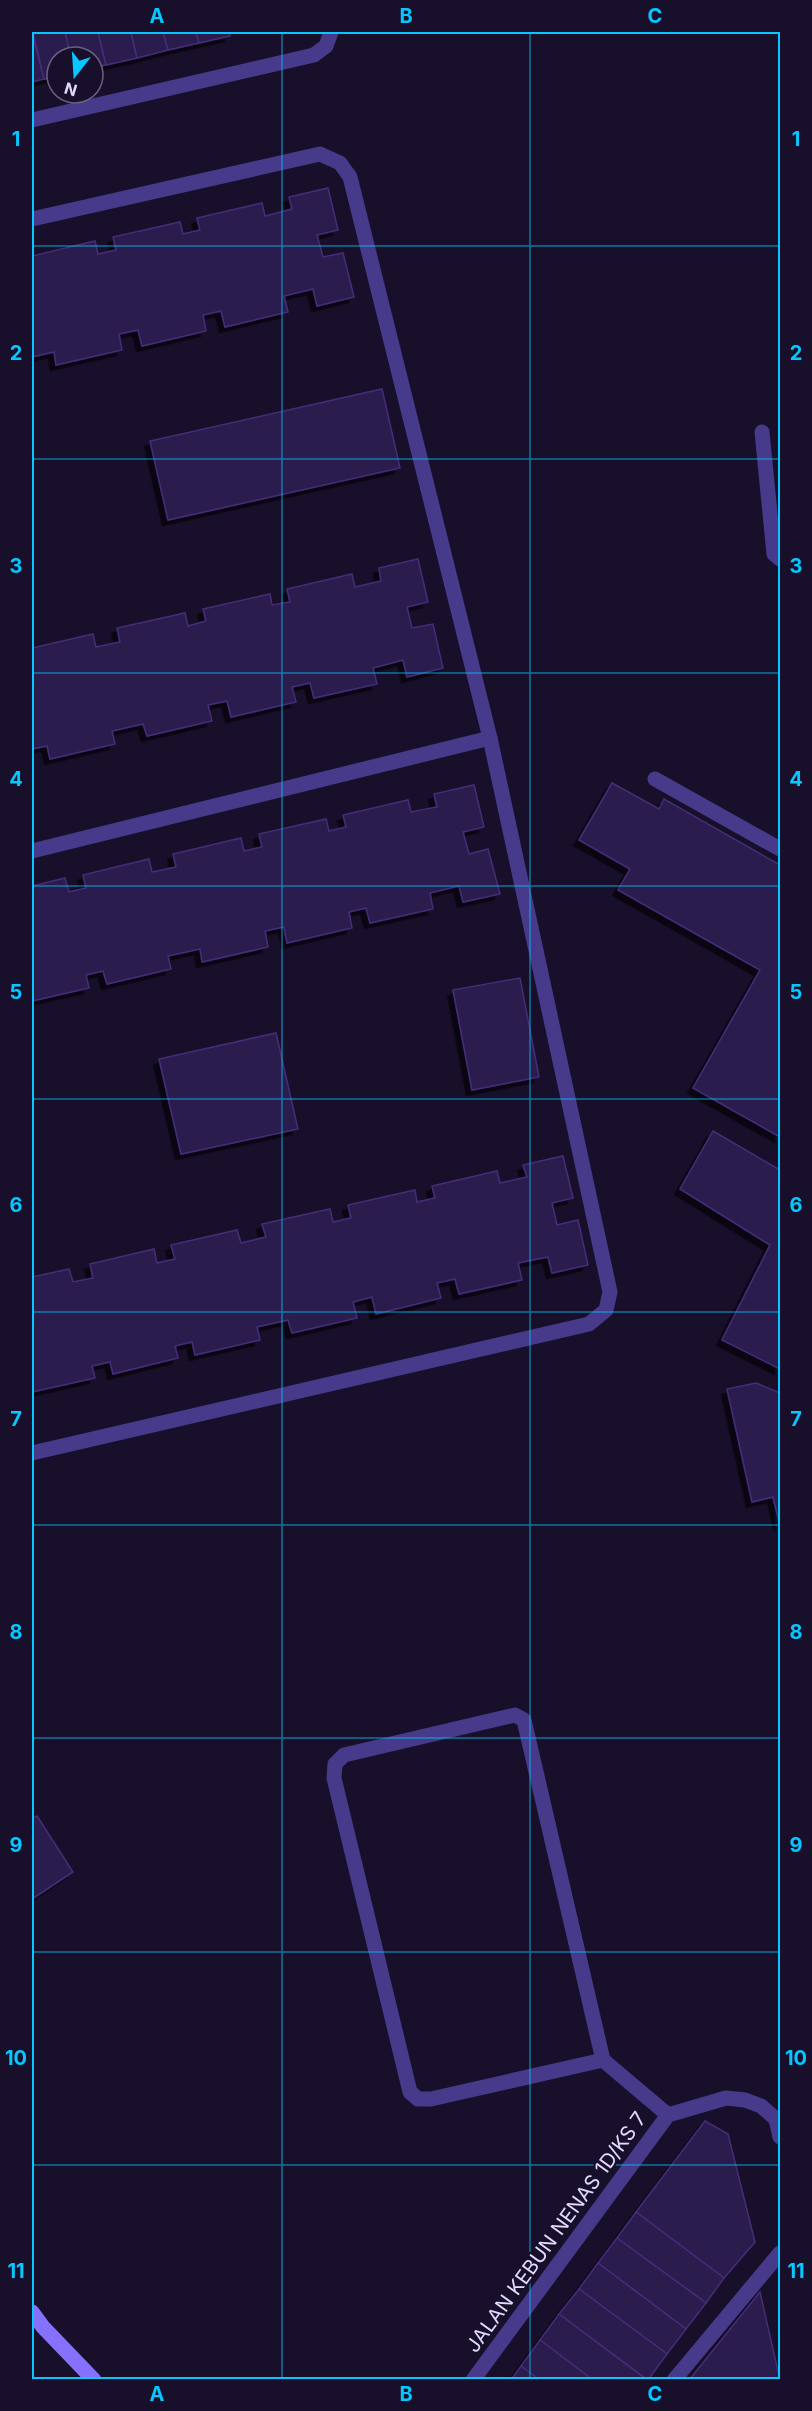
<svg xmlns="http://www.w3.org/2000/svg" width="812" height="2411" viewBox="0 0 812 2411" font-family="Inter,sans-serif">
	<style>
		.building { fill: #2b1b4d; stroke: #452d79; stroke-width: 1.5; filter: url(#shadow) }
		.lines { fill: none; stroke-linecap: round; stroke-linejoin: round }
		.lane { stroke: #473a8b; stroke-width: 15 }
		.street { stroke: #473a8b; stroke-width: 15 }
		.secondary { stroke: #8671ff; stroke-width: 15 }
		.grid { fill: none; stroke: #06c7ff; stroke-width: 1.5; stroke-opacity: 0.55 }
		.labels { text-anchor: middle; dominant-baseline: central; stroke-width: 4.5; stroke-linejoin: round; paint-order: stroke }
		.street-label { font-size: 20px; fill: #e3daff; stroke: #18102b }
		.neatline { fill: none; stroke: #06c7ff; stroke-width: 2 }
		.grid-label { font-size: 20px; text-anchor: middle; font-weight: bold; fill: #06c7ff }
	</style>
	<defs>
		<filter id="shadow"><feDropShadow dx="-5.5" dy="5.5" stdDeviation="0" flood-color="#0009"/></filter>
	</defs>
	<rect width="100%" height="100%" fill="#18102b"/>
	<!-- building -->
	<g class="building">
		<path d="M32 32 44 79 32 82Z"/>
		<path d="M33 32H65L71 57H57V76L44 79Z"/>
		<path d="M65 32H98L106 65 93 68V57H71Z"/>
		<path d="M98 32H131L137 58 106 65Z"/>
		<path d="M131 32H163L168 50 137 58Z"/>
		<path d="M163 32H196L199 43 168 50Z"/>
		<path d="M196 32H229L230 36 199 43Z"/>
		<path d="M328 188 338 230 317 235 323 257 343 253 354 297 317 306 313 289 284 296 288 312 225 327 221 311 203 315 206 331 142 346 138 330 119 334 122 350 56 365 54 352 32 357V256L95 241 98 254 116 250 113 237 180 222 183 234 200 230 197 218 262 203 265 216 292 209 289 197Z"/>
		<path d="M382 389 400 468 168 520 150 441Z"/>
		<path d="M418 559 428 602 407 607 412 628 433 624 443 668 407 677 403 660 373 668 377 684 314 698 310 683 292 687 296 702 231 717 227 701 208 705 212 721 147 736 143 724 112 731 115 744 50 759 47 746 32 749V648L93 634 96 647 120 642 117 628 185 613 188 626 206 621 203 609 270 594 272 605 290 602 287 589 352 574 355 587 381 581 379 568Z"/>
		<path d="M612 783 659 809 664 799 780 865V1137L693 1088 760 970 618 890 630 869 579 840Z"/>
		<path d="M474 785 484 827 463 832 469 854 488 849 500 894 463 902 459 886 430 893 433 909 370 923 366 908 349 912 352 928 287 943 284 927 265 931 268 947 202 962 200 949 168 956 171 969 107 984 103 971 86 975 89 988 32 1001V886L65 878 69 892 86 888 83 875 149 859 152 872 176 867 173 854 241 838 244 851 262 847 259 834 326 819 329 831 346 827 343 815 408 800 411 812 437 807 434 794Z"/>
		<path d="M520 978 539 1077 472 1090 453 990Z"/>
		<path d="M276 1033 298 1129 181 1154 159 1059Z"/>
		<path d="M713 1131 780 1170V1369L722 1340 770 1245 680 1189Z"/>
		<path d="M563 1156 573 1198 552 1203 557 1225 578 1220 588 1265 552 1273 548 1257 518 1263 522 1280 459 1294 455 1279 437 1283 441 1298 376 1314 372 1297 353 1302 357 1318 292 1333 288 1320 257 1327 260 1340 195 1355 192 1342 175 1346 178 1358 113 1374 110 1362 92 1366 95 1378 32 1392V1277L69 1269 73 1282 93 1278 90 1264 154 1249 157 1263 175 1259 171 1245 237 1230 241 1243 266 1237 262 1224 330 1209 333 1222 351 1218 348 1205 415 1190 417 1202 435 1198 432 1186 497 1171 500 1183 527 1177 523 1165Z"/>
		<path d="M756 1383 780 1393V1526L773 1497 752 1502 727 1389Z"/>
		<path d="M37 1816 73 1872 32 1899V1819Z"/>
		<path d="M705 2121 728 2134 755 2242 724 2278 636 2212Z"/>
		<path d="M636 2212 724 2278 706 2303 617 2238Z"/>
		<path d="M617 2238 706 2303 686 2329 598 2263Z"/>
		<path d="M598 2263 686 2329 667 2354 579 2289Z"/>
		<path d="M579 2289 667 2354 648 2380 559 2314Z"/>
		<path d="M760 2292 780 2380H689Z"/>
		<path d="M559 2314 647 2380H593L540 2340Z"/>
		<path d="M540 2340 593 2380H540L521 2366Z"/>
		<path d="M521 2366 540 2380H511Z"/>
	</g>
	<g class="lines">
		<!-- lane -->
		<g class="lane">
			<path d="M32 219 320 154 340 163 350 177 490 738 610 1292 606 1310 589 1324 32 1453"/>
			<path d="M762 432 774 554 780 559"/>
			<path d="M655 779 780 849"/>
			<path d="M32 851 490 738"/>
			<path d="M603 2060 431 2099H418L410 2092 334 1778 335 1764 344 1755 515 1715 524 1720 603 2060 668 2115"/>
			<path d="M473 2380 668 2115 726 2098 745 2100 761 2106 776 2119 780 2137"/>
			<path d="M674 2380 780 2253"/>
		</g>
		<!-- street -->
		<path class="street" d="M32 120 314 55 326 46 331 32"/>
		<!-- secondary -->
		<path class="secondary" d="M32 2312 43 2327 94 2380"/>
	</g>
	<!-- grid -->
	<path class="grid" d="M282 32V2380M530 32V2380M32 246H780M32 459H780M32 673H780M32 886H780M32 1099H780M32 1312H780M32 1525H780M32 1738H780M32 1952H780M32 2165H780"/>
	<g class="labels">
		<!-- street labels -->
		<g class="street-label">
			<text transform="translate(556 2232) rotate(-54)">JALAN KEBUN NENAS 1D/KS 7</text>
		</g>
	</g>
	<!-- border -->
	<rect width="812" height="2411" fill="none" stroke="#18102b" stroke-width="66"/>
	<!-- north arrow -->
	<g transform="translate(75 75) rotate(197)"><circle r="28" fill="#18102b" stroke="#696180" stroke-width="1.5"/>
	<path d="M0-4.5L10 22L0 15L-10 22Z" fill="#06c7ff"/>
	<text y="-9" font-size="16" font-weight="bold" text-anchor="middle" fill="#e3daff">N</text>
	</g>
	<rect x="33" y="33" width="746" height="2345" class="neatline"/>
	<g class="grid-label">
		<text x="157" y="23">A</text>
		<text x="406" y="23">B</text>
		<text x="655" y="23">C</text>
		<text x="16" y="146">1</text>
		<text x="796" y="146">1</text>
		<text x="16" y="360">2</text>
		<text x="796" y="360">2</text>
		<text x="16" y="573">3</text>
		<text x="796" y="573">3</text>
		<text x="16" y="786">4</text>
		<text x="796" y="786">4</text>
		<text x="16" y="999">5</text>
		<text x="796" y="999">5</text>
		<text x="16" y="1212">6</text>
		<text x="796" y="1212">6</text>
		<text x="16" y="1426">7</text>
		<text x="796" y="1426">7</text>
		<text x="16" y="1639">8</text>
		<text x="796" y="1639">8</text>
		<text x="16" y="1852">9</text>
		<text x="796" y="1852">9</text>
		<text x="16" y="2065">10</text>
		<text x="796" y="2065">10</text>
		<text x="16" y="2278">11</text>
		<text x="796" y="2278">11</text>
		<text x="157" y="2401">A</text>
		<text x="406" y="2401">B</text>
		<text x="655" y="2401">C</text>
	</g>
</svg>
